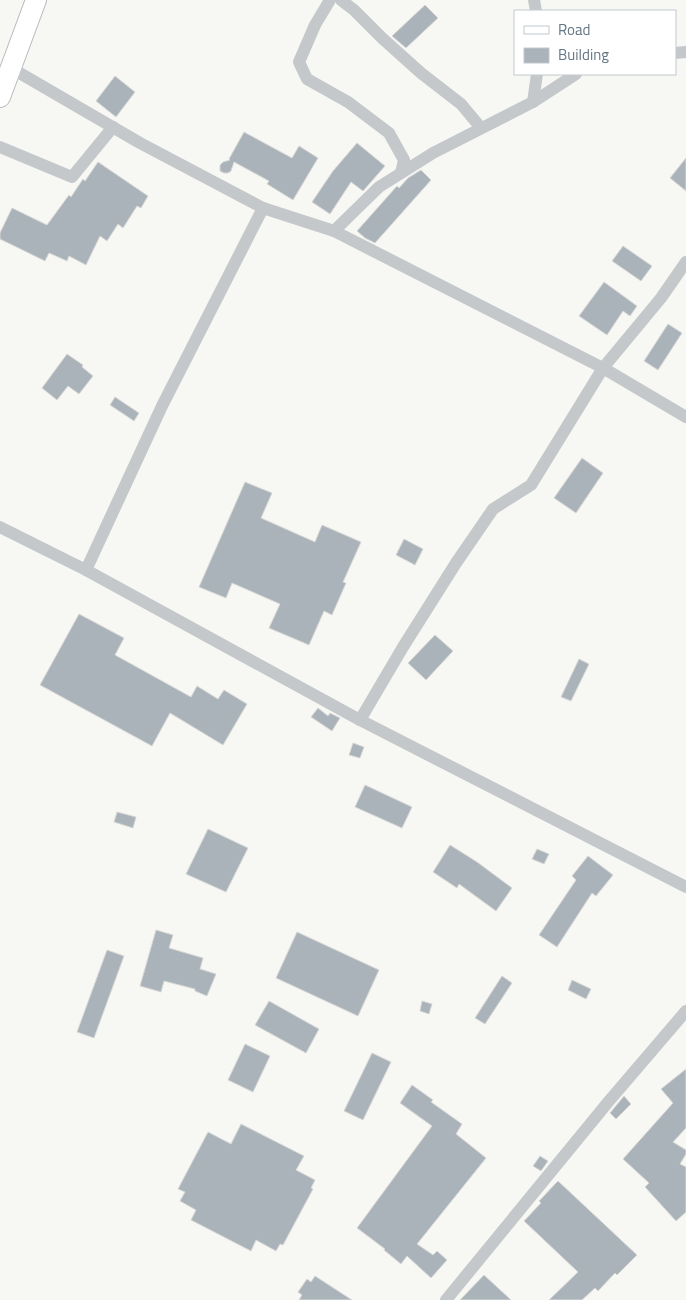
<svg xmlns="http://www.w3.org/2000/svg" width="686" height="1300" viewBox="0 0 686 1300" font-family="'Titillium Web',sans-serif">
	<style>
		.building { fill: #aab3b9; stroke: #d8d8d6 }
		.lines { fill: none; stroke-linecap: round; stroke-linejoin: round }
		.primary-casing { stroke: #b7bbbf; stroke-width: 22 }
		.minor { stroke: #c4c8cb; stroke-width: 12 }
		.primary { stroke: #fff; stroke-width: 20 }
	</style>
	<rect width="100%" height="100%" fill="#f7f7f3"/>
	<!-- building -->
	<g class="building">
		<path d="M425 5 438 18 406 48 392 36Z"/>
		<path d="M115 76 135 92 116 117 96 101Z"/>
		<path d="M244 132 292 158 299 146 318 158 293 200 267 184 269 181 234 162 231 171 228 173H224L220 171V165L223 162 230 160 229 159Z"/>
		<path d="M357 143 385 166 363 191 351 182 330 214 312 202 333 171Z"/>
		<path d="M686 158V191L670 178Z"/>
		<path d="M98 162 148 196 141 208 137 206 123 228 118 224 107 241 100 236 86 265 69 256 67 261 49 253 45 261 0 239V233L12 208 47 225 69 195 71 197 83 179 85 181Z"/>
		<path d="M421 170 431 180 375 243 365 238 357 231 397 186 399 188 408 178Z"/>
		<path d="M623 246 652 266 641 281 612 261Z"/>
		<path d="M604 282 637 306 630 316 623 311 607 335 579 316Z"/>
		<path d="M668 324 682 333 658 370 644 361Z"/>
		<path d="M67 354 83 365 82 367 93 376 79 394 68 386 57 400 42 388Z"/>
		<path d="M115 397 139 413 134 421 110 405Z"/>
		<path d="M582 458 603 473 576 513 554 498Z"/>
		<path d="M245 482 272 493 261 518 315 542 322 525 361 542 343 582 346 583 332 615 324 611 309 645 269 628 280 604 232 583 226 598 199 587Z"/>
		<path d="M404 539 423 549 415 565 396 555Z"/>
		<path d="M79 614 124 638 115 655 191 697 197 686 218 699 224 690 247 704 223 745 170 713 152 746 40 685Z"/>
		<path d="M435 635 453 651 426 680 408 663Z"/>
		<path d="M579 659 589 664 571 701 561 697Z"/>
		<path d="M318 708 328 716 330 713 340 718 332 731 311 717Z"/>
		<path d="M353 743 364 747 360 758 349 755Z"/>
		<path d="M365 785 412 807 402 828 355 807Z"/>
		<path d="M117 812 136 817 133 828 114 822Z"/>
		<path d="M208 829 248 848 226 892 186 874Z"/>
		<path d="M450 845 477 862 512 888 496 911 459 884 457 888 433 872Z"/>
		<path d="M537 849 549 854 544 864 532 859Z"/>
		<path d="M588 856 613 875 596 896 592 893 557 947 539 935 576 880 572 876Z"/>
		<path d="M156 930 173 935 169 948 203 958 200 969 216 974 207 996 195 991V989L164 981 161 992 140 986Z"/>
		<path d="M297 932 379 970 358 1016 276 978Z"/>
		<path d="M107 950 124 956 94 1038 77 1032Z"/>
		<path d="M502 976 512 983 485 1024 475 1018Z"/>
		<path d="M572 980 591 989 586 999 568 990Z"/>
		<path d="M269 1001 319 1029 306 1053 255 1025Z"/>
		<path d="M422 1001 432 1004 429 1014 420 1011Z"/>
		<path d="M245 1044 270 1056 253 1092 228 1080Z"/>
		<path d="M372 1053 391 1062 363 1120 344 1111Z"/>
		<path d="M686 1069V1128L673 1142 686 1150V1154L680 1164 686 1167V1212L676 1221 645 1187 649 1183 623 1159 673 1103 661 1089Z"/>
		<path d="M412 1085 433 1100 431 1102 462 1124 456 1134 486 1158 417 1244 433 1255 437 1251 447 1260 431 1278 407 1256 401 1264 384 1250 385 1249 357 1228 432 1126 400 1103Z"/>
		<path d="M624 1096 631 1104 616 1119 610 1113Z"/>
		<path d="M241 1124 304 1156 296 1170 315 1180 311 1188 313 1189 283 1245 280 1244 276 1251 256 1240 251 1251 191 1220 196 1210 180 1201 185 1192 178 1189 208 1132 231 1144Z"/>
		<path d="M540 1156 548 1161 541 1171 533 1166Z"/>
		<path d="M558 1181 637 1255 617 1275 615 1273 598 1291 595 1288 582 1300H549L578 1272 524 1221 541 1203 539 1201Z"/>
		<path d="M484 1275 511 1300H460Z"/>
		<path d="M315 1276 352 1300H299L302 1295 298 1292 307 1279 311 1282Z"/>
	</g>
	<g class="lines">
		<defs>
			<path id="primary" d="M0 97 36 0"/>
		</defs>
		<!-- primary casing -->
		<use href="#primary" class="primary-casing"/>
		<!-- minor -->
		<g class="minor">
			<path d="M330 0 315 25 299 62 307 79 348 102 389 133 404 160 401 173"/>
			<path d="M341 0 354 10 382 38 421 73 461 104 481 128"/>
			<path d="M534 0 536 11"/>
			<path d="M675 53 686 52"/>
			<path d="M11 68 140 143 263 208"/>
			<path d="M533 102 537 74"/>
			<path d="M0 147 72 177 113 127"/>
			<path d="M334 231 379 187 433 153 533 102 576 74"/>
			<path d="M0 527 86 570 360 720 686 887"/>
			<path d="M86 570 162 406 263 208 334 231 603 368 686 417"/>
			<path d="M360 720 403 647 456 563 493 509 531 485 603 368 661 298 686 262"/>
			<path d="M446 1300 609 1101 686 1011"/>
		</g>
		<!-- primary -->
		<use href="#primary" class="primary"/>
	</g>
	<!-- legend -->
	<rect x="514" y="10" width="162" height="65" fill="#ffffff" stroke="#c1c9ce"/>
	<rect x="524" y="26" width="25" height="8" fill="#ffffff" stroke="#c1c9ce"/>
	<text x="558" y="35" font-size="15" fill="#647785">Road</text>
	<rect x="524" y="48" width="25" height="15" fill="#aab3b9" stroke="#c1c9ce"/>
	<text x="558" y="60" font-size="15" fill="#647785">Building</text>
</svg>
